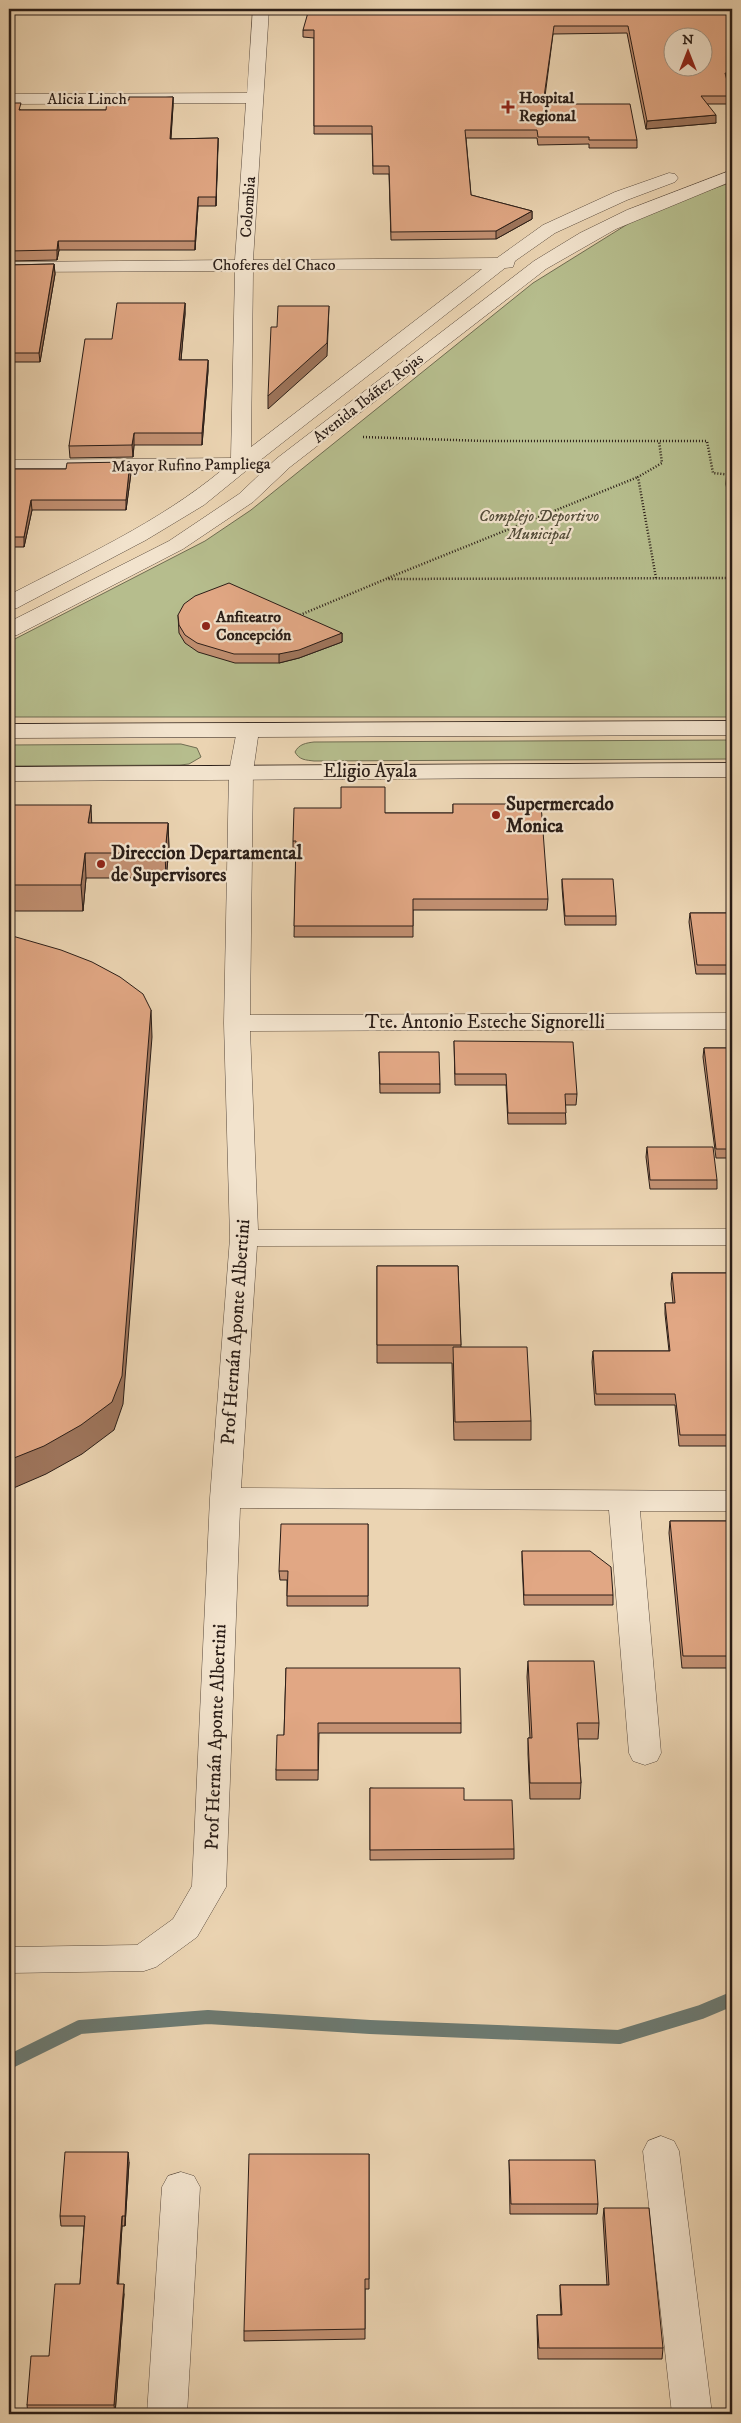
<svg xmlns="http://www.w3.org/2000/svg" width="741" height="2423" viewBox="0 0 741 2423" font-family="'IM FELL DW Pica',serif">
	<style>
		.green { fill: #b6bd8d; stroke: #706d52 }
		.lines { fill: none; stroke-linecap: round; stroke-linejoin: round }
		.stream { stroke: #6c7a72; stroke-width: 14 }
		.street-casing { stroke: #5a4b3e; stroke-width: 1 }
		.secondary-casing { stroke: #2a1d17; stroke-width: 1 }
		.path { stroke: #2a1d17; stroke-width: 2.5; stroke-dasharray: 1 2; stroke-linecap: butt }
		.street { fill: #f2e3cd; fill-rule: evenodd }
		.secondary { fill: #f2e3cd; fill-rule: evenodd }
		.wall { fill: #c29072; stroke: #2a1d17 }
		.shaded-wall { fill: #9e755c; stroke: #2a1d17 }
		.building { fill: #e1a784; stroke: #2a1d17; fill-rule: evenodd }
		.poi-dot { fill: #8f2418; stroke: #f2e3cd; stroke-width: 2 }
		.labels { text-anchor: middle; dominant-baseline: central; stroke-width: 4.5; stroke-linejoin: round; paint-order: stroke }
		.far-poi-label { font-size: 16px; font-weight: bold; fill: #2a1d17; stroke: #f2e3cd; text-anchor: start }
		.far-street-label { font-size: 16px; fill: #2a1d17; stroke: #f2e3cd }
		.far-park-label { font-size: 16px; font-style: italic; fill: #544d3a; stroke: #f2e3cd }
		.street-label { font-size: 19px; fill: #2a1d17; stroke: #f2e3cd }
		.poi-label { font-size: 19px; font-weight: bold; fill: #2a1d17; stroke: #f2e3cd; text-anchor: start }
	</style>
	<rect width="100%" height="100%" fill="#ebd4b2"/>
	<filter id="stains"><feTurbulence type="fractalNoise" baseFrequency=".004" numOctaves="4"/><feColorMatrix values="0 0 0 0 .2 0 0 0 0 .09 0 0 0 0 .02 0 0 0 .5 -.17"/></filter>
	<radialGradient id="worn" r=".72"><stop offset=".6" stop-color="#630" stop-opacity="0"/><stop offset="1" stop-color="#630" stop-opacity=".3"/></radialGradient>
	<!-- green -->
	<g class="green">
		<path d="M732 182V717H9V642L205 541 251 510 533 283 647 212Z"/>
		<path d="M732 740V759L314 761C306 760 299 760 295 752 299 744 306 743 314 742Z"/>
		<path d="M181 744 197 748 201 757 189 764 180 765 9 766V745Z"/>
	</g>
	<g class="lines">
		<!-- stream -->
		<path class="stream" d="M9 2062 80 2027 208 2017 370 2027 619 2037 701 2012 732 1999"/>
		<defs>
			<g id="street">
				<path d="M253 9H269L253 260 497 258 543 225 615 192 669 173 675 174 678 178 675 182 627 200 555 233 515 261 513 267 505 268 258 462 259 464 256 468 247 470 204 505 146 540 17 608 9 609V595C82 557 158 523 222 470L9 472V460L231 458 235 271 9 272V262L235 260 246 103 9 104V94L247 93ZM482 269 251 447 253 270Z"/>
				<path d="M732 170V181L616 229 546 269 290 467 253 502 183 549 17 635 9 636V622L169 541 239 494 276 459 534 261 580 233 627 210Z"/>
				<path d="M248 723 256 725 259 730 253 772 250 1015 732 1013V1029L250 1031 258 1230 732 1229V1245L257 1246 241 1488 732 1491V1511H640L661 1753 657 1761 645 1765 633 1761 629 1753 609 1510 240 1508 226 1887 197 1937 156 1967 144 1971 9 1973V1947L137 1945 173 1919 192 1886 210 1498 230 1238 224 1023 229 772 237 730 240 725Z"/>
				<path d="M661 2136 674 2141 679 2151 712 2414H672L643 2151 648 2141Z"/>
				<path d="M181 2172 194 2176 200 2187 187 2414H147L162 2187 168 2176Z"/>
			</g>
			<g id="secondary">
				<path d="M732 721V735L9 738V724Z"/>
				<path d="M732 763V777L9 781V767Z"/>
			</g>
		</defs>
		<!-- street casing -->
		<use href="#street" class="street-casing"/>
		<!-- secondary casing -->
		<use href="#secondary" class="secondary-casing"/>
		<!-- path -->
		<g class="path">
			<path d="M363 437 484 441H707L713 473 732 475"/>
			<path d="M388 578 638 477"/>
			<path d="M656 578 638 477 662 463 659 441"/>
			<path d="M300 615 386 579 732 578"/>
		</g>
		<!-- street -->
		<use href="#street" class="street"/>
		<!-- secondary -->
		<use href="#secondary" class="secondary"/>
	</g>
	<!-- wall -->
	<g class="wall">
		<path d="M732 9V82L727 81 731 96 730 104H707L716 123 646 129 627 33 553 34 544 104 637 140V148H589V144L538 145 537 138H466L471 195 532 211V219L496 239 391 240 389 174H373L372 134H314V38L303 37V30Z"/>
		<path d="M173 97V106L171 139 218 138 216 206H198L195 250H59L57 260 9 261V103L21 110H106L129 100Z"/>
		<path d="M54 264 55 274 40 362H9V265Z"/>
		<path d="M185 303V314L181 360H208V371L202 445H134L133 457 70 458 69 446 112 339Z"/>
		<path d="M130 462 131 473 126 510H32L24 547H9V469H66Z"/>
		<path d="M727 470H732V522L726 484Z"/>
		<path d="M178 615 342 633V642L299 658 279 663H235L198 652 185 643 179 633Z"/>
		<path d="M453 804 548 899 547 910H413V937H294L296 852H293V841L385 813H453Z"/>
		<path d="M9 805 92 823H168L169 849 166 878H86L83 911H9Z"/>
		<path d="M562 879 616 916V925H565L562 887Z"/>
		<path d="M690 913H732V974H696L689 922Z"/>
		<path d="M454 1041 577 1094 576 1105H565L566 1124H508L506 1085H455Z"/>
		<path d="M704 1048H732V1158H716L703 1057Z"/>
		<path d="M379 1052 440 1084V1093H380Z"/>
		<path d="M647 1147 717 1180V1189H650L646 1157Z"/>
		<path d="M377 1266H458L461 1347 531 1421V1440H454L452 1363H377Z"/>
		<path d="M672 1273H732V1446H679L675 1405H595L592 1362 593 1351H669L665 1314V1303H673L671 1284Z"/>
		<path d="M670 1521H732V1668H682L669 1533Z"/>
		<path d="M368 1524V1606H287V1580H280L279 1571Z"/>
		<path d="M522 1551 613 1595V1605H524L522 1561Z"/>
		<path d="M528 1661 599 1723 598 1739H578L581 1783 580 1799H530L528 1754V1738H530L527 1677Z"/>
		<path d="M286 1668 461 1723V1733H319L318 1780H276V1770L284 1735Z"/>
		<path d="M370 1788 464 1800 514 1849V1859L370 1860Z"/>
		<path d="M369 2154V2289H365V2339L244 2341V2331Z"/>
		<path d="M509 2160 598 2204 597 2214H510Z"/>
		<path d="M129 2162 125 2226H122L118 2284 124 2294 115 2414H28L27 2405 49 2356 80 2284 84 2226H61L60 2216Z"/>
		<path d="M604 2208 663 2348 662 2359H538L537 2325V2315H561L560 2295V2285H607L603 2218Z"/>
	</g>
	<!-- shaded-wall -->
	<g class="shaded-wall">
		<path d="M173 97V106L170 147V139Z"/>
		<path d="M716 115V123L646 129 647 121Z"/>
		<path d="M218 138V147L216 206V197Z"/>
		<path d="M198 197V206L195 250V241Z"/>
		<path d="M532 211V219L496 239V231Z"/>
		<path d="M58 241 59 250 57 260V250Z"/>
		<path d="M54 264 55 274 40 362 39 353Z"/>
		<path d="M185 303V314L180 371 179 360Z"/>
		<path d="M329 306 327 356 268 409V396Z"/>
		<path d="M208 360V371L202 445V433Z"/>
		<path d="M134 433V445L133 457 132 445Z"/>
		<path d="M130 462 131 473 126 510V500Z"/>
		<path d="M31 500 32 510 24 547V537Z"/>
		<path d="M342 633V642L299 658 279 663V654Z"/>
		<path d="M91 805 92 830 88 823Z"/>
		<path d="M168 823 169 849 166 878 165 853Z"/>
		<path d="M85 853 86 878 83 911 81 885Z"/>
		<path d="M151 1010 152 1037 123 1404 114 1430 82 1454 46 1474 9 1490V1460Z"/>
		<path d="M128 2152 129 2162 125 2226V2216Z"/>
		<path d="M122 2216V2226L118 2294 117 2284Z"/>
		<path d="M124 2284V2294L115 2414 114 2405Z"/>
	</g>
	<!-- building -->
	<g class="building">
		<path d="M309 9H732V74L725 73 731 96H701L716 115 647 121 628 26H554L543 104H630L637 140H589V137H538L537 130H465L471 195 532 211 496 231 391 232 389 166H373L372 126H314V30H303ZM674 38H704V68H674Z"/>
		<path d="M129 97H173L170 139 218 138 216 197H198L195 241H58L57 250 9 251V103H21L19 110H106L107 100H129Z"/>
		<path d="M54 264 39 353H9V265Z"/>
		<path d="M117 303H185L179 360H208L202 433H134L132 445 69 446 85 339H112Z"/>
		<path d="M278 306H329L327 343 268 396 271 327H277Z"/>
		<path d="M130 462 126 500H31L24 537H9V469H66L67 463Z"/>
		<path d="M727 470H732V502Z"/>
		<path d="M229 583 342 633 299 650 279 654H234L197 643 185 635 179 625 178 615 184 604 195 596Z"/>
		<path d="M341 787H385V813H453V804H541L548 899H413V926H294L296 841H293L294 808H341Z"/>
		<path d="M9 805H91L88 823H168L165 853H85L81 885H9Z"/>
		<path d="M562 879H613L616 916H565Z"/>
		<path d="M690 913H732V965H697Z"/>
		<path d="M9 935 61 950 92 962 120 977 143 994 151 1010 122 1376 112 1402 81 1425 44 1446 9 1460Z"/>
		<path d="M454 1041 573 1042 577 1094H565L566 1113H508L506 1074H455Z"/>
		<path d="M704 1048H732V1149H716Z"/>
		<path d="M379 1052H439L440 1084H380Z"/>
		<path d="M647 1147H713L717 1180H650Z"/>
		<path d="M377 1266H458L461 1345H377Z"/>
		<path d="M672 1273H732V1435H680L675 1394H596L593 1351H670L665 1303H675Z"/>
		<path d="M453 1347H527L531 1421 455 1422Z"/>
		<path d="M670 1521H732V1656H683Z"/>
		<path d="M281 1524H368V1596H287L288 1571H279Z"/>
		<path d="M522 1551H590L611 1567 613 1595H524Z"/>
		<path d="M528 1661H594L599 1723H577L581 1783H530L528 1738H532Z"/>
		<path d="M286 1668H460L461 1723H318V1770H276L277 1735H284Z"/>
		<path d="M370 1788H464V1800H512L514 1849 370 1850Z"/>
		<path d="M65 2152H128L125 2216H122L117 2284H124L114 2405H27L31 2356H49L55 2284H80L85 2216H60Z"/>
		<path d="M249 2154H369V2279H365V2329L244 2331Z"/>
		<path d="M509 2160H595L598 2204H511Z"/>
		<path d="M604 2208H649L663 2348H539L537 2315H562L560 2285H609Z"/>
	</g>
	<!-- markers -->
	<g class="poi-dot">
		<path d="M505.5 99.5h5v5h5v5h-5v5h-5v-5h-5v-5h5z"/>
		<circle cx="206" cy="626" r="5"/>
		<circle cx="496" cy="815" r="5"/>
		<circle cx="101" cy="864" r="5"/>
	</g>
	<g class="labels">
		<!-- far-poi labels -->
		<g class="far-poi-label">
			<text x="519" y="98">Hospital<tspan x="519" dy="18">Regional</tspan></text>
			<text x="216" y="617">Anfiteatro<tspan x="216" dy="18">Concepción</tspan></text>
		</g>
		<!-- far-street labels -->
		<g class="far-street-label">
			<text x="87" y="99">Alicia Linch</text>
			<text transform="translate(248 207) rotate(-86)">Colombia</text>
			<text x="274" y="265">Choferes del Chaco</text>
			<text transform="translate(368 398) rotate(-38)">Avenida Ibáñez Rojas</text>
			<text transform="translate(191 465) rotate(-1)">Mayor Rufino Pampliega</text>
		</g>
		<!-- far-park labels -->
		<g class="far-park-label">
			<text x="539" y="516">Complejo Deportivo<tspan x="539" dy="18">Municipal</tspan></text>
		</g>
		<!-- street labels -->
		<g class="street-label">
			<text x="370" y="771">Eligio Ayala</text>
			<text x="485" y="1022">Tte. Antonio Esteche Signorelli</text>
			<text transform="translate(236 1332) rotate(-86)">Prof Hernán Aponte Albertini</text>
			<text transform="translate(216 1737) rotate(-88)">Prof Hernán Aponte Albertini</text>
		</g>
		<!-- poi labels -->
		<g class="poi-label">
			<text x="506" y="804">Supermercado<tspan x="506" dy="22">Monica</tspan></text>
			<text x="111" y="853">Direccion Departamental<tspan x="111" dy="22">de Supervisores</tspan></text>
		</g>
	</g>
	<!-- margin -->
	<rect width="741" height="2423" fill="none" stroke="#ebd4b2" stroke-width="30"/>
	<rect x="10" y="10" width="721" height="2403" fill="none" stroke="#2a1d17" stroke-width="2.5"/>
	<rect x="15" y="15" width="711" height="2393" fill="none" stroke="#2a1d17"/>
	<!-- north arrow -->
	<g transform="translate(688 52)"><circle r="24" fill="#f2e3cd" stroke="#a29484"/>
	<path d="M0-4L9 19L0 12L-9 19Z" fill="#8f2418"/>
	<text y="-8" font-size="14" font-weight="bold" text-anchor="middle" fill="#2a1d17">N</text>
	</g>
	<rect width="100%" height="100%" filter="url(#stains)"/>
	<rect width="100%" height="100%" fill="url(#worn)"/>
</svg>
